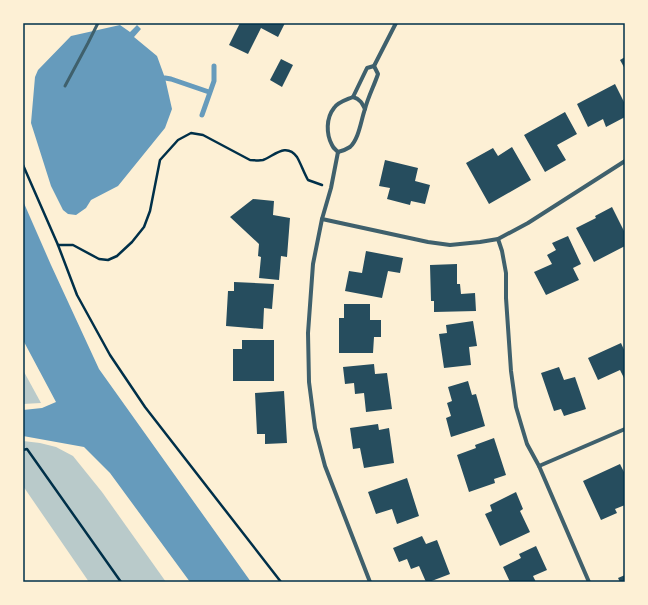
<svg xmlns="http://www.w3.org/2000/svg" width="648" height="605" viewBox="0 0 648 605" font-family="Signika,sans-serif">
	<style>
		.green { fill: #b9caca }
		.water { fill: #669bbc }
		.lines { fill: none; stroke-linecap: round; stroke-linejoin: round }
		.stream { stroke: #669bbc; stroke-width: 5 }
		.building { fill: #264d5e }
		.path { stroke: #003049; stroke-width: 2.5 }
		.service { stroke: #3f606c; stroke-width: 3 }
		.minor { stroke: #3f606c; stroke-width: 4 }
		.neatline { fill: none; stroke: #003049; stroke-width: 1.5 }
	</style>
	<rect width="100%" height="100%" fill="#fdf0d5"/>
	<!-- green -->
	<g class="green">
		<path d="M23 370 41 403 23 404Z"/>
		<path d="M23 441 40 443 56 447 73 456 102 492 166 582H89L23 486Z"/>
	</g>
	<!-- water -->
	<g class="water">
		<path d="M120 25 130 32 137 25 141 29 134 37 157 56 165 78 172 109 165 128 118 186 91 200 86 208 76 215 68 214 63 210 51 186 31 123 35 77 38 70 71 36Z"/>
		<path d="M23 201 51 265 99 369 251 582H190L110 473 84 447 23 436V410L42 408 56 402 23 340Z"/>
	</g>
	<g class="lines">
		<!-- stream -->
		<g class="stream">
			<path d="M165 78 171 79 209 92"/>
			<path d="M202 115 214 81V66"/>
		</g>
	</g>
	<!-- building -->
	<g class="building">
		<path d="M240 23H285L278 37 261 28 248 54 229 45Z"/>
		<path d="M625 57V69L620 60Z"/>
		<path d="M281 59 293 65 282 87 270 80Z"/>
		<path d="M615 84 625 104V117L606 127 603 119 588 127 577 104Z"/>
		<path d="M565 112 577 134 557 145 566 160 545 172 524 135Z"/>
		<path d="M512 147 531 180 489 204 466 163 493 148 498 156Z"/>
		<path d="M385 160 418 168 415 181 430 185 425 204 411 201 410 205 387 199 390 188 379 186Z"/>
		<path d="M253 199 274 201 273 215 290 218 287 257 281 256 279 280 259 278 261 257 258 256 259 244 230 217Z"/>
		<path d="M612 207 625 233V246L594 262 576 228 596 218 595 216Z"/>
		<path d="M568 236 581 264 573 268 579 280 546 295 534 272 552 264 547 255 556 250 552 243Z"/>
		<path d="M366 251 403 258 400 273 388 271 382 298 345 291 349 271 362 273Z"/>
		<path d="M457 264V284H460L461 294 475 293 476 311 434 312V301H431L430 265Z"/>
		<path d="M234 282 274 284 272 309 264 308 263 329 226 326 228 291H234Z"/>
		<path d="M344 304H370V320H381V337H374L373 353H339V318H344Z"/>
		<path d="M473 321 477 346 469 347 471 365 444 368 439 334 447 333 446 325Z"/>
		<path d="M242 340H274V381H233V349H242Z"/>
		<path d="M621 343 625 352V380L620 370 598 380 588 358Z"/>
		<path d="M374 364 375 374 387 373 392 409 366 412 364 393 355 394 354 383 345 384 343 367Z"/>
		<path d="M559 367 564 380 575 377 586 409 564 416 561 409 554 411 541 373Z"/>
		<path d="M468 381 472 395 476 394 485 426 451 437 446 418 451 416 447 403 452 401 448 387Z"/>
		<path d="M284 391 287 443 265 444V434H257L255 393Z"/>
		<path d="M378 424 379 430 389 428 394 463 364 468 360 448 353 449 350 428Z"/>
		<path d="M494 438 506 475 494 479 495 483 469 492 457 455 476 448 475 445Z"/>
		<path d="M620 464 625 474V505L615 509 617 513 601 520 583 481Z"/>
		<path d="M407 478 419 516 397 524 392 509 376 514 368 492Z"/>
		<path d="M516 492 523 509 520 511 530 532 500 546 485 514 492 511 490 505Z"/>
		<path d="M422 536 426 544 437 540 450 574 429 582H426L419 566 411 569 407 559 399 562 393 548Z"/>
		<path d="M536 546 547 570 533 576 536 582H510L503 567 521 558 519 554Z"/>
		<path d="M625 575V582H620L618 578Z"/>
	</g>
	<g class="lines">
		<!-- path -->
		<g class="path">
			<path d="M23 165 58 245 77 295 110 355 145 407 281 582"/>
			<path d="M58 245H73L99 259 108 260 117 256 132 242 144 227 150 211 160 160 178 140 191 133 203 135 250 160C254 160 258 161 263 160 274 156 286 142 297 157 301 164 304 173 308 180L322 185"/>
			<path d="M23 450 27 449 121 582"/>
		</g>
		<!-- service -->
		<path class="service" d="M65 86 88 43 98 23"/>
		<!-- minor -->
		<g class="minor">
			<path d="M353 97C360 99 362 103 365 109"/>
			<path d="M338 152 331 188 322 219 313 264 308 333 309 382 315 428 325 466 370 582"/>
			<path d="M338 152C336 150 333 148 332 145 326 134 326 118 334 108 338 102 346 100 353 97L367 68 374 66 396 23"/>
			<path d="M338 152C342 151 347 149 350 147 359 139 361 120 365 109 368 97 374 86 378 74L374 66"/>
			<path d="M322 219 428 242 450 245 480 242 498 239 528 223 625 161"/>
			<path d="M498 239 502 251 506 273V298L511 371 516 407 521 424 527 444 539 466 589 582"/>
			<path d="M539 466 625 429"/>
		</g>
	</g>
	<!-- border -->
	<rect width="648" height="605" fill="none" stroke="#fdf0d5" stroke-width="48"/>
	<rect x="24" y="24" width="600" height="557" class="neatline"/>
</svg>
